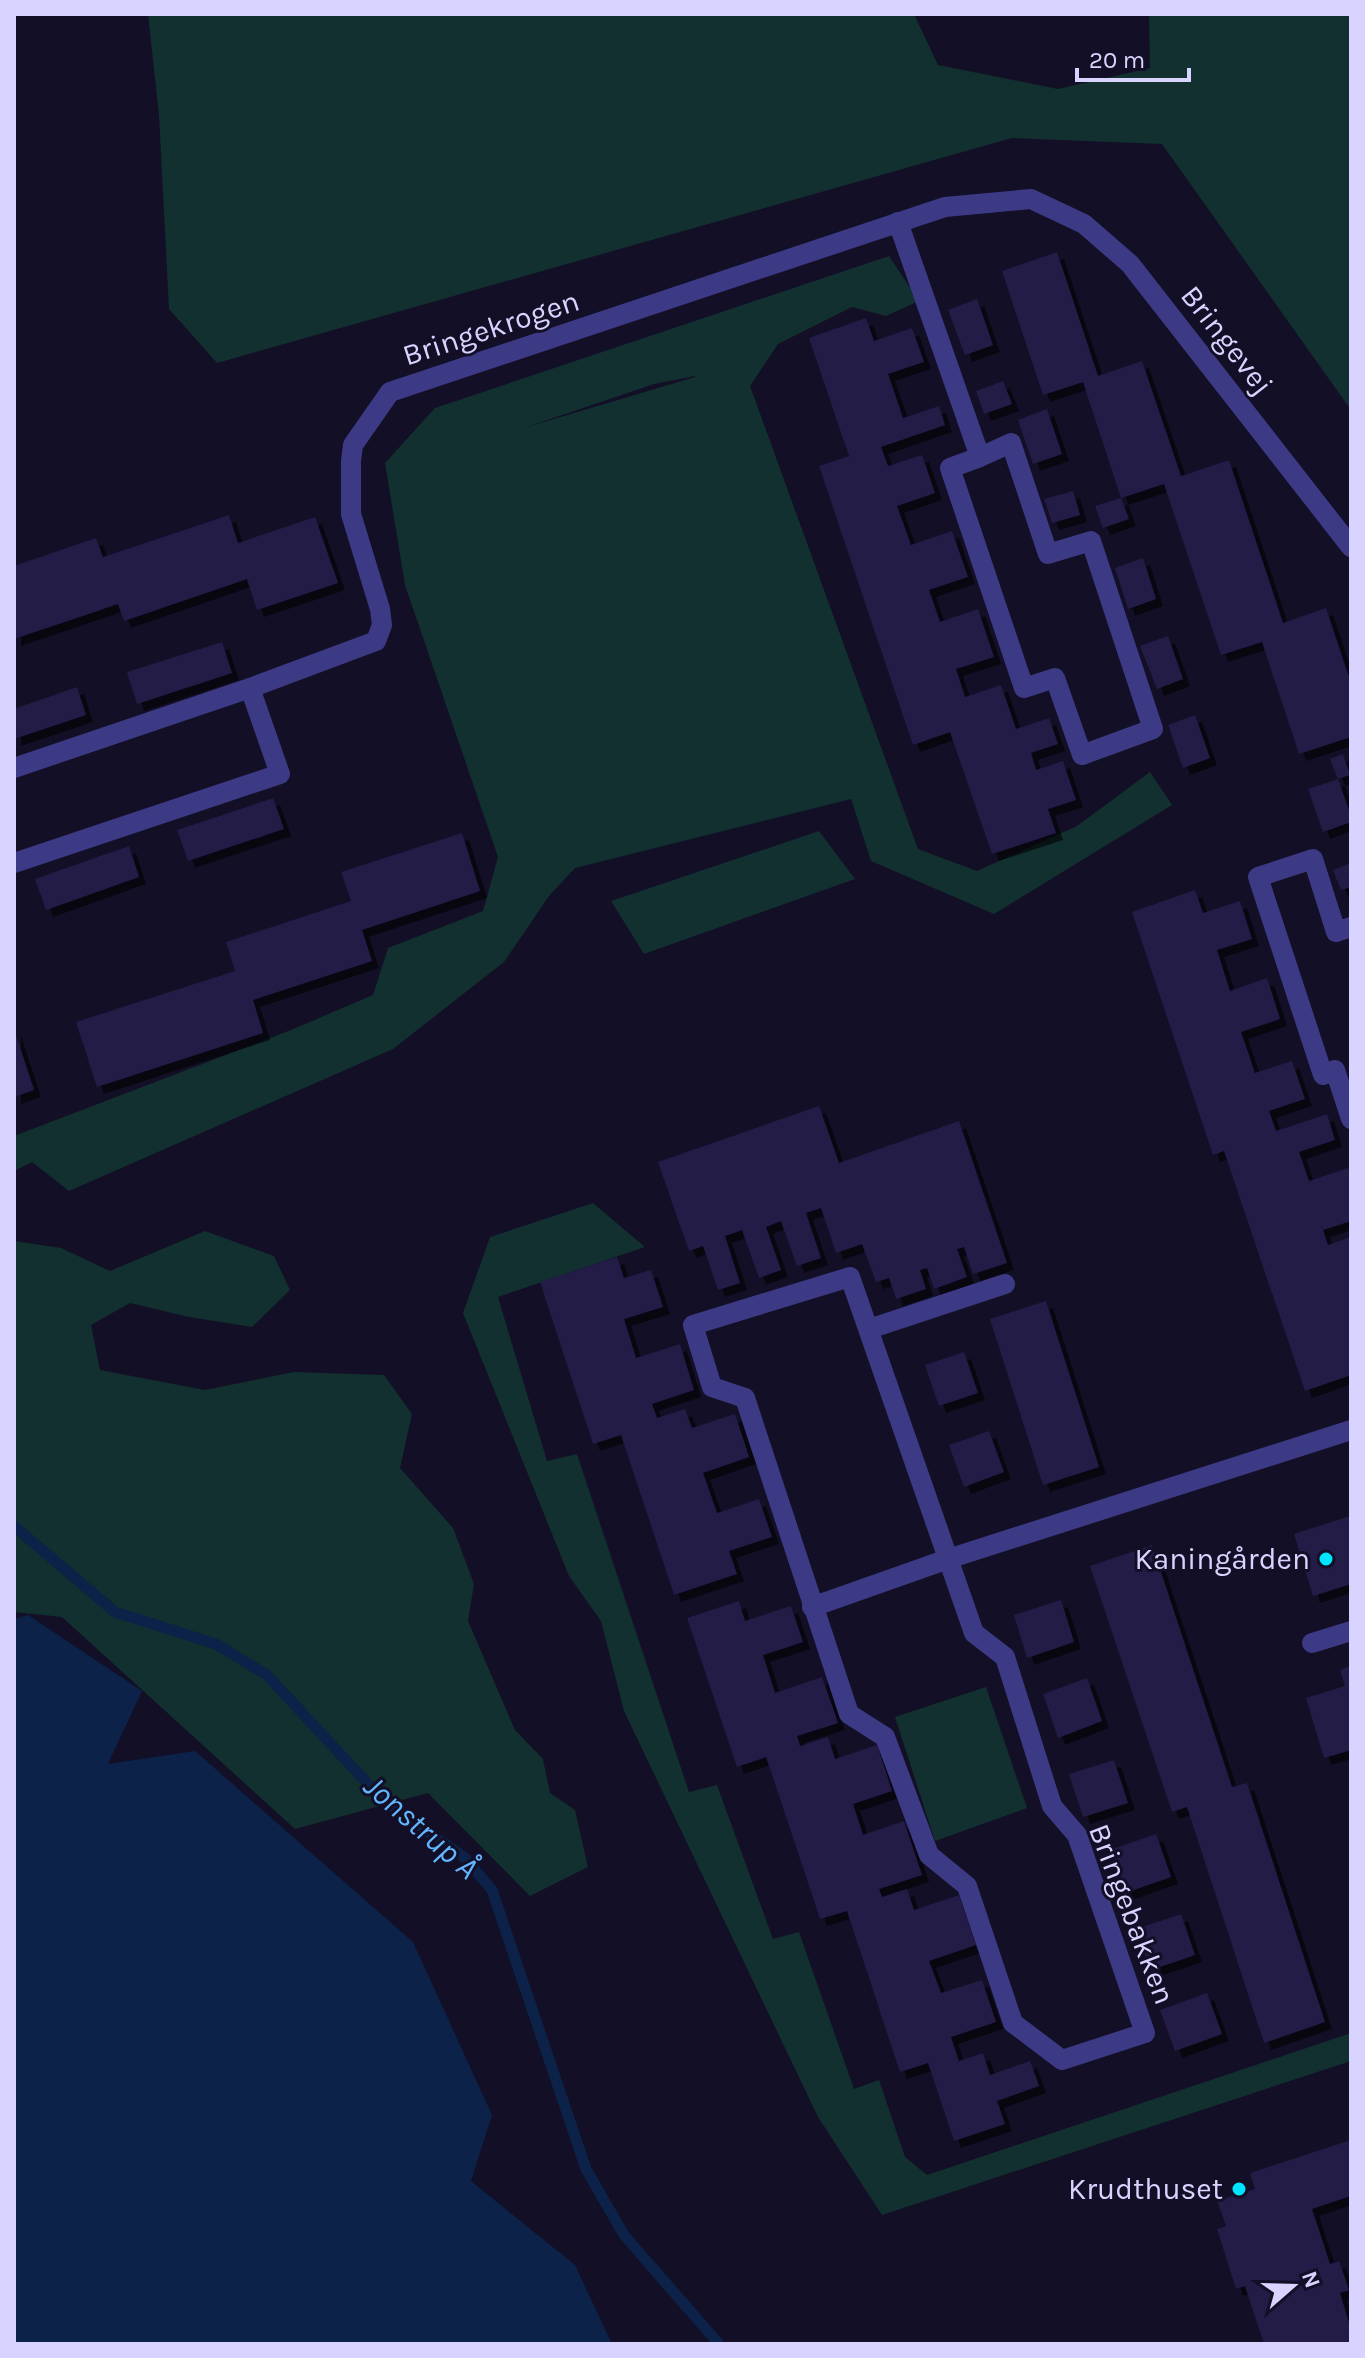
<svg xmlns="http://www.w3.org/2000/svg" width="1365" height="2358" viewBox="0 0 1365 2358" font-family="Karla,sans-serif">
	<style>
		.green { fill: #12302f; fill-rule: evenodd }
		.water { fill: #0c2248 }
		.lines { fill: none; stroke-linecap: round; stroke-linejoin: round }
		.stream { stroke: #0c2248; stroke-width: 11 }
		.building { fill: #241b47; filter: url(#shadow) }
		.minor { stroke: #3d3a85; stroke-width: 20 }
		.poi-dot { fill: #00e5ff; stroke: #130f26; stroke-width: 3 }
		.labels { text-anchor: middle; dominant-baseline: central; stroke-width: 6; stroke-linejoin: round; paint-order: stroke }
		.street-label { font-size: 30px; fill: #d9d4ff; stroke: #130f26 }
		.poi-label { font-size: 30px; fill: #d9d4ff; stroke: #130f26; text-anchor: end }
		.water-label { font-size: 32px; font-style: italic; fill: #62b6ff; stroke: #130f26 }
	</style>
	<defs>
		<filter id="shadow"><feDropShadow dx="7" dy="7" stdDeviation="0" flood-color="#0009"/></filter>
	</defs>
	<rect width="100%" height="100%" fill="#130f26"/>
	<!-- green -->
	<g class="green">
		<path d="M148 14H914L938 65 1058 89 1150 68 1149 14H1351V410L1162 144 1012 138 217 363 169 309 159 115Z"/>
		<path d="M889 256 919 301 886 316 852 307 778 344 750 386 918 849 977 871 1077 826 1150 772 1172 805 994 914 871 861 851 799 575 868 549 896 504 962 393 1049 69 1191 32 1162 14 1171V1136L291 1030 373 995 388 948 483 911 498 857 405 585 385 463 435 408ZM695 376V377L527 427 654 384Z"/>
		<path d="M819 831 855 879 644 954 611 901Z"/>
		<path d="M593 1203 645 1247 498 1297 547 1461 577 1454 689 1792 717 1785 773 1939 799 1932 854 2089 879 2080 905 2157 927 2175 1351 2033V2061L882 2215 818 2117 624 1711 601 1621 569 1576 463 1313 490 1237Z"/>
		<path d="M205 1231 274 1256 290 1290 252 1327 189 1317 130 1303 91 1325 100 1370 205 1390 294 1372 384 1375 412 1414 400 1468 453 1528 474 1584 468 1621 515 1730 543 1759 550 1793 575 1810 588 1867 530 1896 428 1793 295 1829 62 1617 14 1612V1241L61 1248 110 1271Z"/>
		<path d="M986 1687 1027 1808 935 1841 895 1717Z"/>
	</g>
	<!-- water -->
	<path class="water" d="M28 1615 142 1691 108 1764 195 1751 413 1942 492 2115 471 2181 575 2265 612 2344H14V1619Z"/>
	<g class="lines">
		<!-- stream -->
		<path class="stream" d="M14 1526 115 1612 216 1644 267 1675 381 1798 465 1858 492 1890 586 2169 624 2235 719 2344"/>
	</g>
	<!-- building -->
	<g class="building">
		<path d="M1057 252 1098 376 1142 361 1181 476 1229 460 1283 623 1326 608 1351 683V737L1299 754 1262 642 1221 655 1164 484 1121 498 1083 382 1043 395 1002 271Z"/>
		<path d="M977 299 993 345 965 355 948 310Z"/>
		<path d="M866 318 874 341 912 328 924 362 888 374 903 418 939 406 945 425 881 447 888 466 922 455 935 493 897 506 911 545 952 531 968 577 929 590 940 622 978 609 994 657 956 669 965 697 1001 685 1016 729 1049 718 1058 744 1031 753 1036 770 1063 761 1076 800 1048 809 1056 833 992 854 950 732 913 745 819 466 849 456 809 338Z"/>
		<path d="M1003 381 1012 404 984 414 976 391Z"/>
		<path d="M1047 409 1062 454 1033 464 1018 420Z"/>
		<path d="M1073 491 1080 515 1052 523 1044 499Z"/>
		<path d="M1121 498 1129 519 1103 528 1095 506Z"/>
		<path d="M229 515 238 543 315 517 338 583 257 610 247 579 124 621 118 604 14 639V566L96 538 103 557Z"/>
		<path d="M1143 558 1156 599 1128 609 1115 568Z"/>
		<path d="M1168 636 1183 679 1157 689 1140 646Z"/>
		<path d="M222 642 232 673 137 704 127 672Z"/>
		<path d="M77 687 86 715 14 739V709Z"/>
		<path d="M1195 715 1210 758 1183 768 1168 725Z"/>
		<path d="M1343 754 1350 775 1338 779 1330 759Z"/>
		<path d="M1338 779 1351 816V822L1323 832 1308 789Z"/>
		<path d="M273 798 284 829 188 861 177 830Z"/>
		<path d="M462 833 480 891 362 930 372 961 253 1000 263 1033 97 1087 76 1022 235 971 226 942 351 901 341 872Z"/>
		<path d="M129 846 139 877 46 910 35 879Z"/>
		<path d="M1351 863V887L1341 890 1333 870Z"/>
		<path d="M1195 890 1203 913 1240 901 1252 939 1217 950 1230 991 1267 978 1280 1019 1241 1032 1255 1073 1292 1061 1305 1099 1269 1111 1276 1131 1327 1114 1335 1140 1299 1152 1309 1181 1348 1168 1351 1176V1221L1323 1230 1328 1245 1351 1237V1375L1305 1391 1224 1151 1213 1155 1132 912Z"/>
		<path d="M14 1029 34 1090 14 1097Z"/>
		<path d="M819 1106 839 1163 959 1121 1007 1263 973 1274 964 1247 957 1249 967 1277 934 1289 927 1268 920 1270 926 1289 896 1299 889 1278 876 1282 862 1244 836 1253 821 1208 806 1213 821 1258 797 1266 781 1221 766 1227 781 1270 759 1278 742 1230 725 1236 740 1283 718 1290 703 1246 689 1251 658 1162Z"/>
		<path d="M617 1257 624 1278 651 1270 663 1307 624 1319 636 1358 680 1344 694 1390 652 1404 657 1418 685 1409 692 1428 735 1414 749 1457 703 1473 717 1513 759 1499 772 1537 729 1551 737 1574 674 1595 621 1435 593 1444 540 1282Z"/>
		<path d="M1046 1301 1099 1467 1043 1485 990 1319Z"/>
		<path d="M964 1352 978 1393 939 1406 925 1365Z"/>
		<path d="M989 1431 1004 1472 964 1487 949 1445Z"/>
		<path d="M1350 1516 1351 1584 1313 1596 1294 1534Z"/>
		<path d="M1152 1545 1232 1787 1247 1783 1325 2022 1264 2043 1187 1807 1172 1812 1090 1566Z"/>
		<path d="M1061 1600 1074 1642 1027 1658 1014 1615Z"/>
		<path d="M739 1601 745 1621 791 1606 803 1642 763 1655 775 1693 822 1677 838 1723 797 1736 800 1746 828 1737 835 1759 877 1745 892 1791 853 1804 863 1835 904 1821 922 1875 879 1889 882 1897 907 1889 914 1910 959 1895 976 1945 929 1961 941 1993 982 1980 996 2022 951 2037 959 2061 983 2053 990 2075 1030 2061 1039 2086 997 2101 1005 2124 954 2141 928 2063 900 2072 847 1911 820 1919 766 1757 737 1767 687 1618Z"/>
		<path d="M1351 1666V1750L1324 1758 1306 1698 1345 1686 1340 1670Z"/>
		<path d="M1087 1678 1102 1721 1058 1738 1043 1694Z"/>
		<path d="M1114 1760 1128 1803 1083 1817 1069 1774Z"/>
		<path d="M1156 1834 1171 1877 1125 1893 1110 1850Z"/>
		<path d="M1181 1914 1195 1955 1151 1970 1136 1929Z"/>
		<path d="M1207 1993 1222 2034 1175 2051 1160 2010Z"/>
		<path d="M1351 2140V2196L1312 2209 1330 2264 1339 2261 1349 2290 1340 2293 1349 2323 1351 2322V2344H1264L1245 2286 1236 2289 1217 2229 1226 2226 1217 2201 1255 2189 1250 2173Z"/>
	</g>
	<g class="lines">
		<!-- minor -->
		<g class="minor">
			<path d="M898 222 980 457 950 468 1024 688 1055 678 1082 755 1153 729 1091 541 1048 554 1011 443 980 457"/>
			<path d="M14 768 250 688 376 641 382 625 380 609 351 514V461L353 445 390 392 945 207 1031 199 1084 224 1130 264 1351 547"/>
			<path d="M14 863 280 774 250 688"/>
			<path d="M1351 927 1336 932 1313 859 1258 877 1323 1075 1335 1070 1351 1119"/>
			<path d="M850 1277 974 1633 1005 1657 1052 1806 1077 1835 1145 2033 1062 2060 1013 2023 967 1886 929 1855 885 1737 849 1714 745 1398 712 1387 693 1325Z"/>
			<path d="M869 1329 1005 1284"/>
			<path d="M812 1607 948 1559 1351 1430"/>
			<path d="M1312 1643 1351 1631"/>
		</g>
	</g>
	<!-- markers -->
	<g class="poi-dot">
		<circle cx="1326" cy="1559" r="8"/>
		<circle cx="1239" cy="2189" r="8"/>
	</g>
	<g class="labels">
		<!-- street labels -->
		<g class="street-label">
			<text transform="translate(491 328) rotate(-18)">Bringekrogen</text>
			<text transform="translate(1227 340) rotate(52)">Bringevej</text>
			<text transform="translate(1132 1914) rotate(69)">Bringebakken</text>
		</g>
		<!-- poi labels -->
		<g class="poi-label">
			<text x="1310" y="1559">Kaningården</text>
			<text x="1223" y="2189">Krudthuset</text>
		</g>
		<!-- water labels -->
		<g class="water-label">
			<text transform="translate(421 1827) rotate(41)">Jonstrup Å</text>
		</g>
	</g>
	<!-- border -->
	<rect width="1365" height="2358" fill="none" stroke="#d9d4ff" stroke-width="32"/>
	<!-- north arrow -->
	<g transform="translate(1293 2286) rotate(70)" stroke="#130f26" stroke-width="6" paint-order="stroke">
	<path d="M0-6L14 30L0 20L-14 30Z" fill="#d9d4ff"/>
	<text y="-12" font-size="22" font-weight="bold" text-anchor="middle" fill="#d9d4ff">N</text>
	</g>
	<!-- scale -->
	<path d="M1077 68v12h112v-12" fill="none" stroke="#d9d4ff" stroke-width="4"/>
	<text x="1089" y="68" font-size="24" fill="#d9d4ff" stroke="#130f26" stroke-width="6" paint-order="stroke">20 m</text>
</svg>
